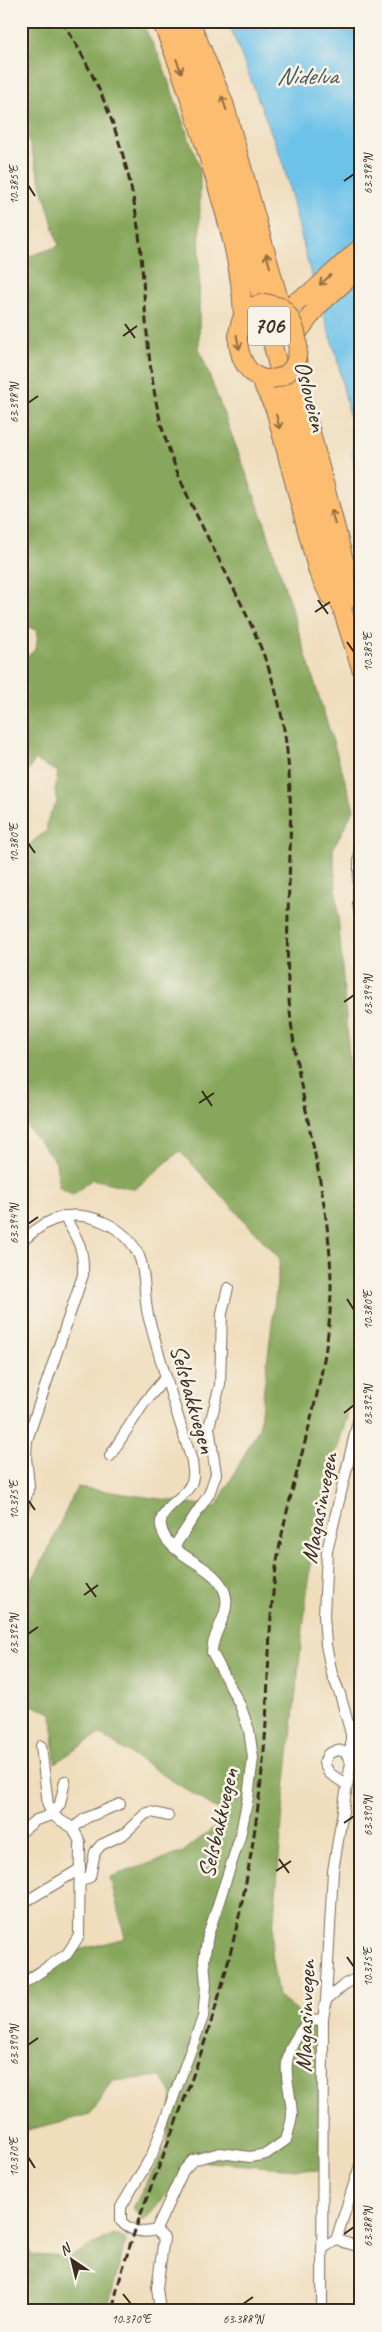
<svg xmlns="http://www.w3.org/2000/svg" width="382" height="2332" viewBox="0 0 382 2332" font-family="Caveat,sans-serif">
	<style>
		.forest { fill: #87a75b; stroke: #61683c }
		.water { fill: #6dc2ea; stroke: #547684 }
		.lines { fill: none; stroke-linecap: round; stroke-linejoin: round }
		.street-casing { stroke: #7a6955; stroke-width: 12 }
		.highway-casing { stroke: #7a6955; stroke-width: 20 }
		.street { stroke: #fff; stroke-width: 10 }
		.highway { stroke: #fcbd6f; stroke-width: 18 }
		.rail { stroke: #3b2a1e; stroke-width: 3; stroke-dasharray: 8 4; stroke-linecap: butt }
		.highway-bridge-casing { stroke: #7a6955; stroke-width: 20; stroke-linecap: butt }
		.highway-bridge { stroke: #fcbd6f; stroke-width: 18 }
		.oneway { stroke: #926c42 }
		.ticks { fill: none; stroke: #3b2a1e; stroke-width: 2 }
		.labels { text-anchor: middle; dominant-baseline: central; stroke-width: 5; stroke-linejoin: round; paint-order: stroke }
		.shield { fill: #f7f3e8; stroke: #73665b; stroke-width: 1 }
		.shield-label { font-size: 22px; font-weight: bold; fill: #3b2a1e }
		.street-label { font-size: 24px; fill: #3b2a1e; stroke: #f7f3e8 }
		.water-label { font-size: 25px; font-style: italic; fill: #4a585b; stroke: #f7f3e8 }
		.neatline { fill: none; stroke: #3b2a1e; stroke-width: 2 }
		.ticks-label { font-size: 12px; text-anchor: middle; fill: #3b2a1e }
	</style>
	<rect width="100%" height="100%" fill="#f7f3e8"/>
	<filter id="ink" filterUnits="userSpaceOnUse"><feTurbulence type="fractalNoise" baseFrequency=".02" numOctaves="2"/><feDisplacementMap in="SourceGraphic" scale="10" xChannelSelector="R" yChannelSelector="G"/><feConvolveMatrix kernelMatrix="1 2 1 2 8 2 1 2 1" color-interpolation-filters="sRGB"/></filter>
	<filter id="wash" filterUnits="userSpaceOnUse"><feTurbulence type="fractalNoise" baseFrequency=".0096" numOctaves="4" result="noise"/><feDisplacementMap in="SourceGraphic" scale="20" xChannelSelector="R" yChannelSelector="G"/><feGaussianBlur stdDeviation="1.12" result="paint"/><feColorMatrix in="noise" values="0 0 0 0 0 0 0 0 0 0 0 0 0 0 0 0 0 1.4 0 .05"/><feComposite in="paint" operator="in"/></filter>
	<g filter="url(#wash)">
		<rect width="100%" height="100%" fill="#efddbc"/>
		<!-- forest -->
		<g class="forest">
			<path d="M21 21H141L160 58 200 169 199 348 264 521 354 809 333 849 351 1081 361 1173V1372L315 1521 284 1799 271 1954 278 1996 316 2026 321 2171 195 2161 144 2221 133 2208 167 2145 172 2095 162 2076 112 2081 91 2114 24 2131 23 2199 21 2201V1980L75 1951 125 1938 110 1877 183 1852 228 1816 99 1734 55 1763 52 1713 28 1704 21 1685V1598L40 1566 77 1487 216 1507 259 1428 280 1259 180 1151 135 1189 92 1179 73 1195 59 1187 56 1162 21 1120V851L47 830C45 822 52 809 57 803L55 790 58 772 35 760 29 770 24 771 22 754 24 742 21 740V661L36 649 38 631 21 624V259L59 246 21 114Z"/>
			<path d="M113 2234 126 2239 107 2311H21V2235L32 2255 70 2257Z"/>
		</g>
		<!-- water -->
		<path class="water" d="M228 21H361V501L356 484 350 420 337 358 309 267 283 163Z"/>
	</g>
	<g filter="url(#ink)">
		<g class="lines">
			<defs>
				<g id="street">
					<path d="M360 834 358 903 361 923"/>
					<path d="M21 1242C32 1233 43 1223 56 1219 86 1208 126 1226 139 1256 147 1275 143 1299 149 1319 162 1367 177 1414 192 1461 192 1466 194 1472 193 1477 191 1497 158 1506 161 1526 166 1559 220 1563 226 1597 229 1617 212 1632 212 1652L240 1705 249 1730 253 1758 248 1797 240 1837 208 1935 204 1960 206 1985 203 2017 152 2155 121 2207V2221C129 2231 144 2234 156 2230L183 2171 193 2160 220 2153 250 2157 266 2154 286 2140C288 2132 292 2122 292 2114 290 2082 278 2065 298 2035 304 2025 311 2019 323 2019"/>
					<path d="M110 1456 144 1403 166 1377"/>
					<path d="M21 1517 29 1486 26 1457 27 1440 83 1275C84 1247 78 1240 64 1216"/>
					<path d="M174 1547 209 1494 216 1474 209 1427 220 1385 222 1313 228 1288"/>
					<path d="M41 1746 48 1805 52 1815 60 1804 65 1781"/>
					<path d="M351 1761V1734L340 1694 332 1674 326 1645 324 1615 327 1551 361 1409"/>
					<path d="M73 1828 86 1818 120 1804"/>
					<path d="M21 1832 36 1820 52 1815 73 1828 80 1842 79 1936 67 1954 21 1985"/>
					<path d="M80 1882 90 1877 95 1852 101 1845 124 1834 145 1814 151 1812 168 1816"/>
					<path d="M23 1903 80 1869"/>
					<path d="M326 2000 345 1984 361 1976"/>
					<path d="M156 2230 164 2238 157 2288 160 2311"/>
					<path d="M336 2240 361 2247"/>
					<path d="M322 2249 336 2240 361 2162"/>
					<path d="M322 2311 323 2019 326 2000 333 1871 351 1762 345 1752 337 1750 328 1754 324 1763 329 1773 347 1785"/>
				</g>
				<g id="highway">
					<path d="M161 21C181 67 195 114 210 162 225 212 241 263 243 315"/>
					<path d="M176 21C213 103 235 190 256 277 289 408 318 540 361 668"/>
					<path d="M190 21 224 103 281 307"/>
					<path d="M251 308C227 325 238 380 269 379"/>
					<path d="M284 309 313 291 361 247"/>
					<path d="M296 335 318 306 361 267"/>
					<path d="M297 358 302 398 345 564 347 600"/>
					<path d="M259 377 275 409 318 572 330 597"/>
				</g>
			</defs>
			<!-- street casing -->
			<use href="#street" class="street-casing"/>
			<!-- highway casing -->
			<use href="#highway" class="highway-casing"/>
			<!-- street -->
			<use href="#street" class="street"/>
			<!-- highway -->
			<use href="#highway" class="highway"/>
			<!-- rail -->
			<path class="rail" d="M62 21C106 90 131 162 140 243 146 306 146 370 163 431 191 527 256 607 279 704 302 802 282 902 289 1000 296 1095 330 1187 331 1282 332 1378 292 1468 277 1561 268 1620 269 1680 265 1739 259 1814 247 1889 228 1962 211 2031 185 2098 160 2164 141 2212 123 2260 112 2311"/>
			<defs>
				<path id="highway-bridge" d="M253 306 265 303 281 307C302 325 308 375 272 379"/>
			</defs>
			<!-- highway-bridge casing -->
			<use href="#highway-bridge" class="highway-bridge-casing"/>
			<!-- highway-bridge -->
			<use href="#highway-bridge" class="highway-bridge"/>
		</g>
		<!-- one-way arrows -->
		<defs><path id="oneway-shaft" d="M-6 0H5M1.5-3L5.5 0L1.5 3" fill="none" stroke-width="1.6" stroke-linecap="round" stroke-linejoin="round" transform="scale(1.25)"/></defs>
		<g class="oneway">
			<use href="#oneway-shaft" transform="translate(179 66) rotate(68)"/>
			<use href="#oneway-shaft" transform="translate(224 103) rotate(-109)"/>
			<use href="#oneway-shaft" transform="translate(268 260) rotate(-105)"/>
			<use href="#oneway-shaft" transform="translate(325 280) rotate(138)"/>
			<use href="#oneway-shaft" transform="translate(238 342) rotate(79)"/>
			<use href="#oneway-shaft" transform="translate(278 422) rotate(76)"/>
			<use href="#oneway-shaft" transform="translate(333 517) rotate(-104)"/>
		</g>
	</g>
	<!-- ticks -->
	<path class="ticks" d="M344 181 354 174M28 185 35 196M125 324 135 338M123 336 137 326M28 403 38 396M318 600 328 614M315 612 330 602M347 642 354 652M28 843 35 853M344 1002 354 995M202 1091 212 1106M199 1103 214 1093M28 1224 38 1217M347 1299 354 1310M344 1413 354 1405M28 1500 35 1510M86 1583 96 1597M84 1595 98 1585M28 1634 38 1627M344 1823 354 1816M279 1859 289 1873M276 1871 291 1861M347 1957 354 1967M28 2045 38 2038M28 2157 35 2168M344 2234 354 2227M123 2294 131 2304M243 2304 253 2297"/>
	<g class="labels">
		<!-- shield labels -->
		<rect class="shield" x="248" y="306.5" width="42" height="39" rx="4"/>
		<g class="shield-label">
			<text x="269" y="326">706</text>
		</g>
		<!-- street labels -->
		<g class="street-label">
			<text transform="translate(311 396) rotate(76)">Osloveien</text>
			<text transform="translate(193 1399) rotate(74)">Selsbakkvegen</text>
			<text transform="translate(319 1508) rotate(-79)">Magasinvegen</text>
			<text transform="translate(218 1823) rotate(-77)">Selsbakkvegen</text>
			<text transform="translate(305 2016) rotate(-88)">Magasinvegen</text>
		</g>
		<!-- water labels -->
		<g class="water-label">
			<text x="307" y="76">Nidelva</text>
		</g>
	</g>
	<!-- margin -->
	<rect width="382" height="2332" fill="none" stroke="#f7f3e8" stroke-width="55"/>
	<!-- north arrow -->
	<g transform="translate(72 2260) rotate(325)" stroke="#f7f3e8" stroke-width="4" paint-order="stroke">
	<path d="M0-4L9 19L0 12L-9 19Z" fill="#3b2a1e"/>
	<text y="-8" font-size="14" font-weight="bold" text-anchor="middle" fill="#3b2a1e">N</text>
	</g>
	<rect x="28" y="28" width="326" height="2276" class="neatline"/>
	<g class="ticks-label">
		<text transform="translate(368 174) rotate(-90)" y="4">63.398°N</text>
		<text transform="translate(14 185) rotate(-90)" y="4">10.385°E</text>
		<text transform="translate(14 403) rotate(-90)" y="4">63.398°N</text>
		<text transform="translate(368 652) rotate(-90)" y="4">10.385°E</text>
		<text transform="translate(14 843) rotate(-90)" y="4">10.380°E</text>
		<text transform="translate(368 995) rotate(-90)" y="4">63.394°N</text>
		<text transform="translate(14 1224) rotate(-90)" y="4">63.394°N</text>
		<text transform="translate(368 1310) rotate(-90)" y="4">10.380°E</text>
		<text transform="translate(368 1405) rotate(-90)" y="4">63.392°N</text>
		<text transform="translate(14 1500) rotate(-90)" y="4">10.375°E</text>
		<text transform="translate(14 1634) rotate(-90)" y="4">63.392°N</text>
		<text transform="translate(368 1816) rotate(-90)" y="4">63.390°N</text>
		<text transform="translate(368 1967) rotate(-90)" y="4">10.375°E</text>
		<text transform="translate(14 2045) rotate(-90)" y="4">63.390°N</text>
		<text transform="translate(14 2157) rotate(-90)" y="4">10.370°E</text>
		<text transform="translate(368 2227) rotate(-90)" y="4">63.388°N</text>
		<text x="131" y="2323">10.370°E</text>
		<text x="243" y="2323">63.388°N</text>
	</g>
</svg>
